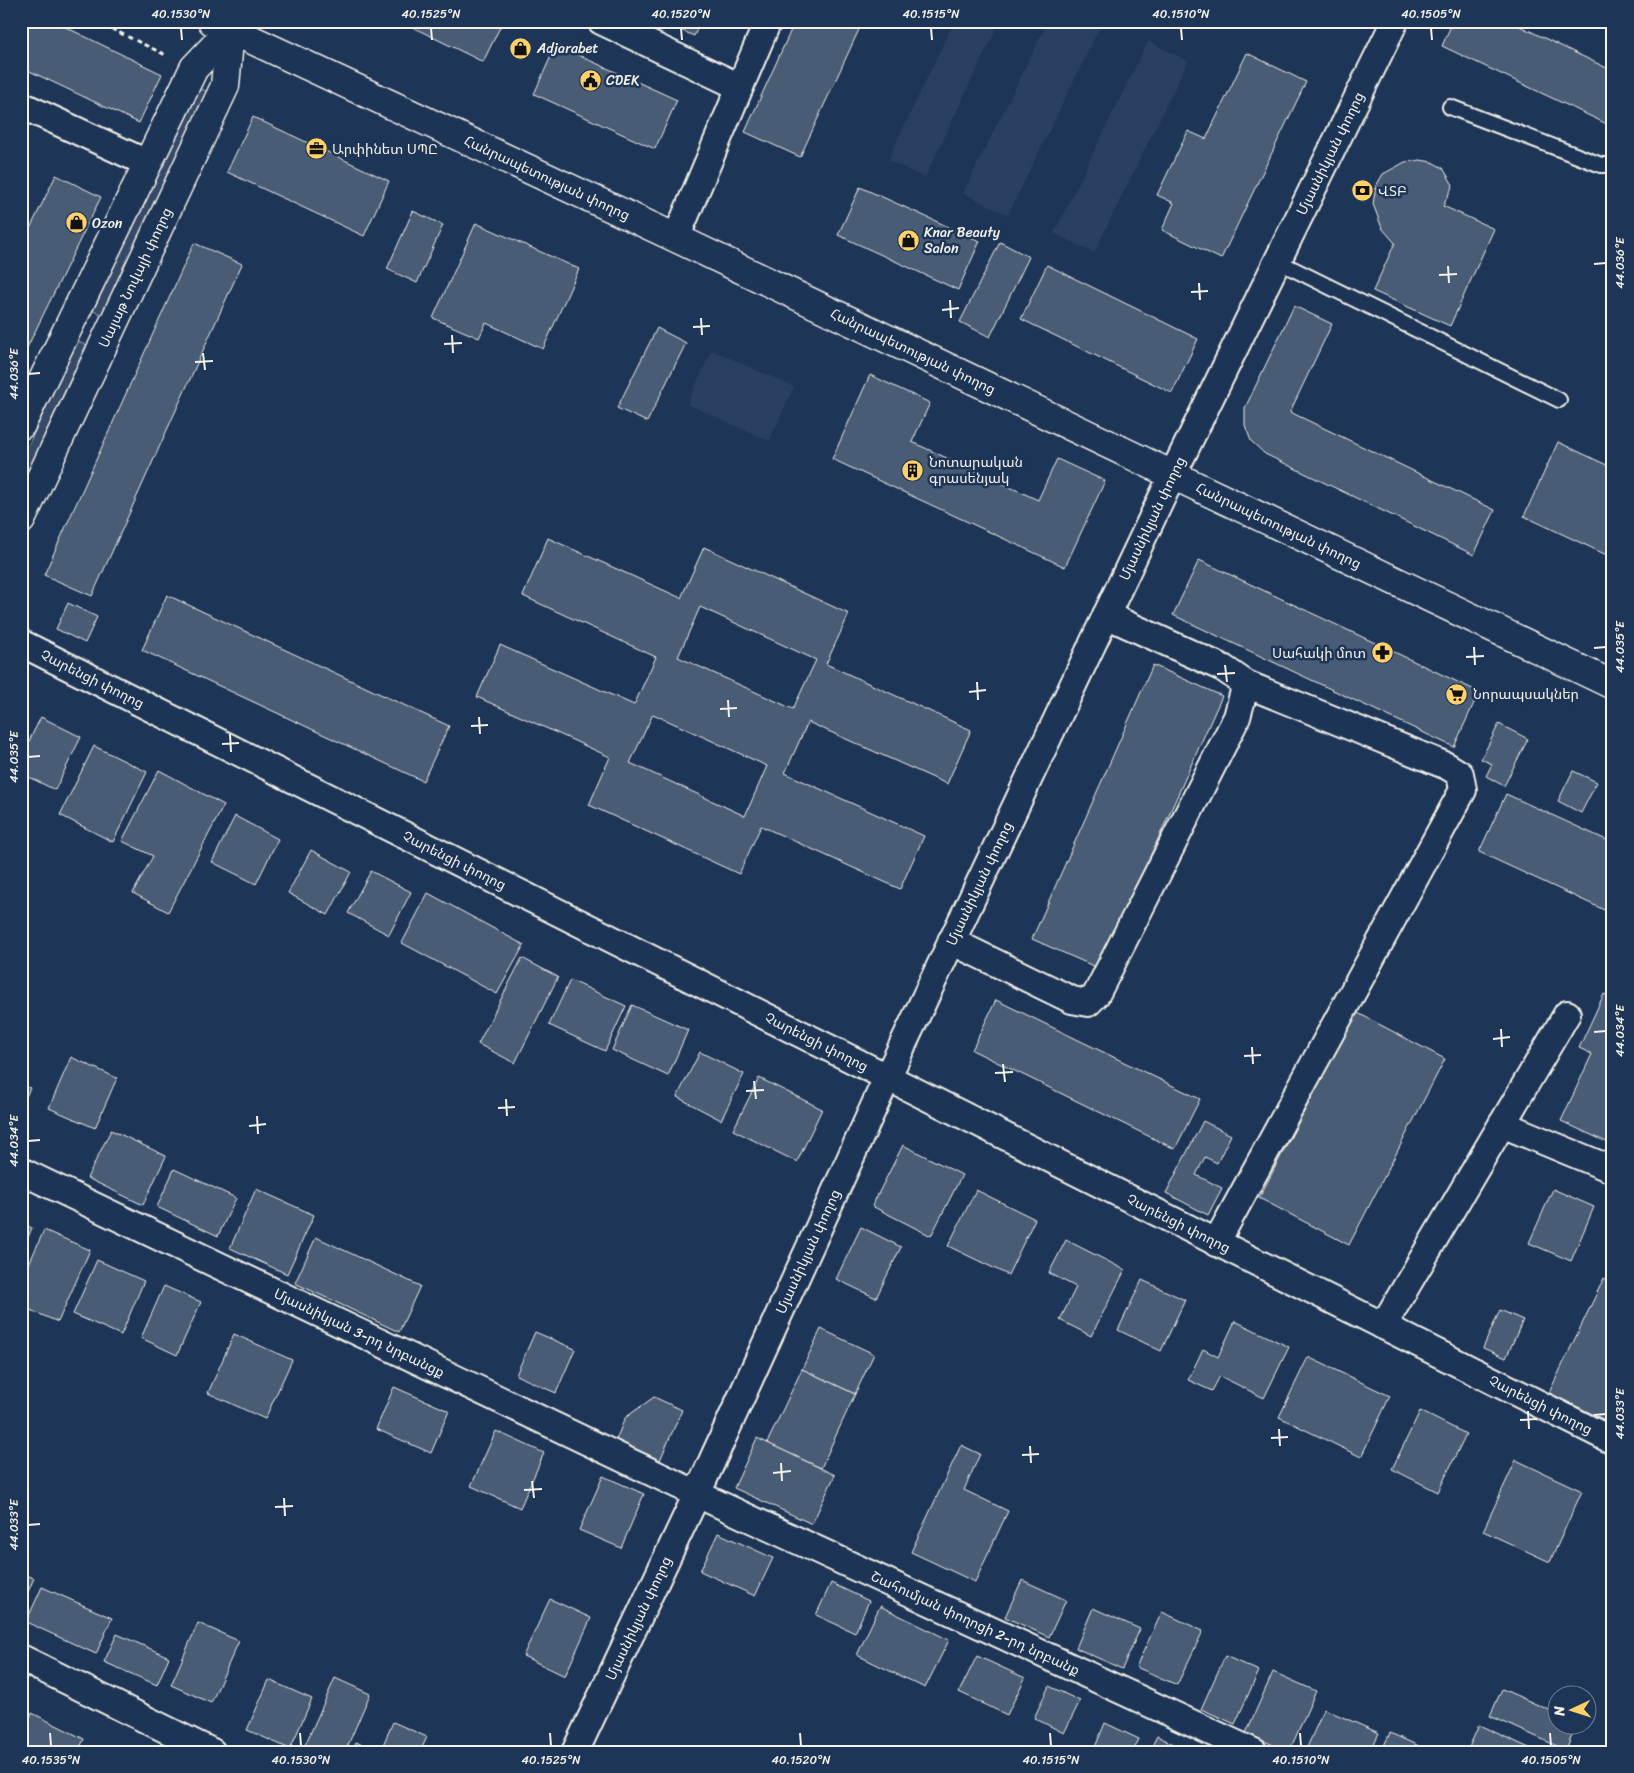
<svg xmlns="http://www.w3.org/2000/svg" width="1634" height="1773" viewBox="0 0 1634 1773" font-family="Sriracha,'Noto Sans Armenian',sans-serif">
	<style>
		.built { fill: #2a4060 }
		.green { fill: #354a67; stroke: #949ea8 }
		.building { fill: #485b74; stroke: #f4f1e8; fill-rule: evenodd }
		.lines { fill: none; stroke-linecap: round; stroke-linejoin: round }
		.service-casing { stroke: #f4f1e8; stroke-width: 18 }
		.minor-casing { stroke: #f4f1e8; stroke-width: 30 }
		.tertiary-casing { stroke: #f4f1e8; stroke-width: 31 }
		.secondary-casing { stroke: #f4f1e8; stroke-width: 31 }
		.path { stroke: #f4f1e8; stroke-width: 3; stroke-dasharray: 5 4; stroke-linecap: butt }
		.service { stroke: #1d3557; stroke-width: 14 }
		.minor { stroke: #1d3557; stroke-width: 26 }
		.tertiary { stroke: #1d3557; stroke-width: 28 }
		.secondary { stroke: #1d3557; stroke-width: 28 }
		.ticks { fill: none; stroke: #f4f1e8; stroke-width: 2 }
		.labels { text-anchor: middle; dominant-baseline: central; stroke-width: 5; stroke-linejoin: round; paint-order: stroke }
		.poi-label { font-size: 14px; fill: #f4f1e8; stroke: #1d3557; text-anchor: start }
		.street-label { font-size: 14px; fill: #f4f1e8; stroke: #1d3557 }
		.neatline { fill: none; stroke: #f4f1e8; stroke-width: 2 }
		.ticks-label { font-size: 12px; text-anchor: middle; fill: #f4f1e8 }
	</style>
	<rect width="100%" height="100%" fill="#1d3557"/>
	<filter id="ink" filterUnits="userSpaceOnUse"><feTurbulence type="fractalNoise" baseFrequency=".02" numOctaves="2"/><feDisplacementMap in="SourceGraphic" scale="10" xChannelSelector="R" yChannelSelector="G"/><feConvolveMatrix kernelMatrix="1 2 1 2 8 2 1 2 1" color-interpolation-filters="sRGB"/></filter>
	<g filter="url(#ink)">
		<!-- built -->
		<g class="built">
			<path d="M954 21H1000L925 178 888 160Z"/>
			<path d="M1048 21H1103L1008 215 963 193Z"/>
			<path d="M1148 41 1188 61 1094 253 1054 233Z"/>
			<path d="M712 350 794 387 769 441 687 404Z"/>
		</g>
		<!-- green -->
		<g class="green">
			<path d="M198 88 209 92 103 315 93 311Z"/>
			<path d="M77 341 86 345 21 486V461Z"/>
		</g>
		<!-- building -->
		<g class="building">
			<path d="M21 21H53L162 74 139 123 21 67Z"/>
			<path d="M400 21H503L483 62Z"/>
			<path d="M666 21H701L694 36 665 23Z"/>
			<path d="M795 21H863L800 157 745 132Z"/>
			<path d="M1453 21H1509L1613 71V118L1609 125 1442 46Z"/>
			<path d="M556 45 677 100 655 149 534 94Z"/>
			<path d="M1247 53 1306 82 1221 259 1162 230 1174 203 1157 195 1188 131 1206 139Z"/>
			<path d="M253 117 389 181 364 236 227 172Z"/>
			<path d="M1420 160 1432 162 1443 168 1453 185 1443 206 1494 229 1450 326 1373 291 1395 243 1382 228 1373 204 1376 186 1383 174 1405 162Z"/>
			<path d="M56 175 101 197 21 360V247Z"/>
			<path d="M860 187 980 241 958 290 838 235Z"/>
			<path d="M413 211 443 225 417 283 387 269Z"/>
			<path d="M476 223 579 269 543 349 486 323 479 338 433 318Z"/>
			<path d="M1000 242 1029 257 990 337 960 322Z"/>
			<path d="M194 243 242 264 92 596 44 575Z"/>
			<path d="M1047 265 1198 339 1172 393 1021 319Z"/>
			<path d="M1294 306 1332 324 1290 412 1495 510 1474 555 1265 454 1251 441 1245 425V408Z"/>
			<path d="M657 328 686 343 647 422 617 408Z"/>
			<path d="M870 375 930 403 912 442 1038 500 1057 459 1105 481 1065 567 832 459Z"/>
			<path d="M1558 442 1613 468V558L1524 516Z"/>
			<path d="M548 538 681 598 704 547 849 614 826 664 971 730 947 784 808 722 785 773 924 836 900 889 761 826 739 874 589 805 610 757 477 697 500 645 634 705 656 657 523 596ZM700 607 816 660 793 709 678 657ZM653 714 767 766 745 816 630 763Z"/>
			<path d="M1199 560 1479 692 1454 747 1173 615Z"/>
			<path d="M167 595 449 726 423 781 142 650Z"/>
			<path d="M68 603 97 617 85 643 56 629Z"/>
			<path d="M1153 665 1222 696 1100 969 1032 939Z"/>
			<path d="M41 717 81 737 55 790 21 773V757Z"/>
			<path d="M1499 724 1528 739 1504 786 1486 776 1492 764 1481 759Z"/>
			<path d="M94 746 147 772 113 842 60 815Z"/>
			<path d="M159 770 224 805 168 912 133 893 153 856 122 841Z"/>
			<path d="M1573 771 1597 782 1581 813 1558 801Z"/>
			<path d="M1506 794 1613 843V914L1479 852Z"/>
			<path d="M235 816 278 839 256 884 212 862Z"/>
			<path d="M311 850 351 872 328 915 288 893Z"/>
			<path d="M371 871 411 892 389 935 348 913Z"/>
			<path d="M428 893 524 945 497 994 402 943Z"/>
			<path d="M522 958 558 977 515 1063 478 1044Z"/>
			<path d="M570 980 626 1006 605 1051 549 1025Z"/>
			<path d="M1604 994 1613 998V1145L1561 1121 1592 1054 1579 1048Z"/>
			<path d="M996 1000 1200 1099 1175 1149 972 1050Z"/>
			<path d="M632 1005 688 1030 668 1076 612 1050Z"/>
			<path d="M1356 1012 1445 1059 1349 1245 1259 1198Z"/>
			<path d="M700 1052 744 1074 721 1120 677 1097Z"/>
			<path d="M71 1057 117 1078 95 1128 49 1108Z"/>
			<path d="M759 1078 822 1109 797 1162 733 1130Z"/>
			<path d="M21 1084 30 1088 21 1107Z"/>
			<path d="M1203 1121 1231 1135 1217 1163 1205 1157 1196 1175 1222 1188 1208 1215 1166 1193Z"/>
			<path d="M111 1130 166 1156 143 1205 87 1178Z"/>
			<path d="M903 1145 962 1175 931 1236 872 1206Z"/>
			<path d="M174 1169 236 1198 218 1236 157 1207Z"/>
			<path d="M256 1189 314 1215 287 1274 230 1248Z"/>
			<path d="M1553 1189 1594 1207 1571 1261 1529 1243Z"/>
			<path d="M976 1190 1035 1219 1008 1275 948 1246Z"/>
			<path d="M21 1223 32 1228 21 1253Z"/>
			<path d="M861 1227 901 1247 876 1298 836 1279Z"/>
			<path d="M44 1230 90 1250 58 1322 21 1306V1282Z"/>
			<path d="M316 1237 420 1286 399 1332 295 1283Z"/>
			<path d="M1066 1240 1125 1270 1091 1336 1060 1320 1076 1287 1049 1273Z"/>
			<path d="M97 1260 144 1281 121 1335 73 1314Z"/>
			<path d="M1604 1278 1613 1282V1424L1549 1393Z"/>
			<path d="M1142 1280 1185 1300 1161 1351 1118 1330Z"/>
			<path d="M164 1286 201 1302 177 1355 141 1338Z"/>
			<path d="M1500 1310 1523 1320 1506 1358 1483 1348Z"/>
			<path d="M1235 1321 1289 1347 1264 1398 1220 1376 1212 1391 1188 1380 1203 1349 1218 1357Z"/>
			<path d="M821 1329 874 1354 855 1394 802 1369Z"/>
			<path d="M535 1332 575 1349 556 1393 516 1375Z"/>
			<path d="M234 1334 292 1360 265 1419 208 1393Z"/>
			<path d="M1308 1357 1390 1396 1361 1457 1279 1417Z"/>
			<path d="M802 1369 855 1394 821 1468 767 1443Z"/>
			<path d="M394 1387 449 1411 431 1453 376 1429Z"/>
			<path d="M654 1397 682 1410 660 1460 616 1440 625 1418Z"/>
			<path d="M1420 1411 1466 1434 1438 1492 1392 1469Z"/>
			<path d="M496 1431 544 1453 520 1508 471 1486Z"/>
			<path d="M757 1438 835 1475 812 1524 734 1488Z"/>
			<path d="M961 1445 980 1454 964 1490 1008 1511 975 1582 911 1552Z"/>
			<path d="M1516 1460 1582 1491 1550 1562 1483 1531Z"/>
			<path d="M603 1476 644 1494 621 1548 579 1530Z"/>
			<path d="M718 1533 773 1558 755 1596 700 1571Z"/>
			<path d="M21 1573 34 1578 21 1608Z"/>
			<path d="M1022 1580 1066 1600 1049 1637 1005 1617Z"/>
			<path d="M831 1583 869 1601 855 1633 816 1615Z"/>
			<path d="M42 1587 112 1618 96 1654 26 1622Z"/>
			<path d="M550 1599 591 1618 565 1676 523 1656Z"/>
			<path d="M880 1606 949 1640 925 1688 857 1655Z"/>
			<path d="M1093 1608 1140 1629 1122 1669 1076 1648Z"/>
			<path d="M1162 1612 1203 1631 1177 1685 1136 1667Z"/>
			<path d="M198 1623 239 1641 211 1703 171 1685Z"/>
			<path d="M117 1634 169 1657 157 1685 104 1662Z"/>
			<path d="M977 1656 1025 1678 1007 1715 959 1692Z"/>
			<path d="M1225 1656 1259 1671 1235 1724 1201 1709Z"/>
			<path d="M1273 1672 1316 1691 1289 1752 1246 1733Z"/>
			<path d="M335 1678 370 1694 345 1752H302Z"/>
			<path d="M269 1680 312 1699 290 1749 247 1730Z"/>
			<path d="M1049 1686 1080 1701 1064 1733 1034 1718Z"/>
			<path d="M1502 1689 1556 1713V1726H1576L1566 1750 1490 1716Z"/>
			<path d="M1324 1709 1379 1733 1370 1752H1305Z"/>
			<path d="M32 1713 84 1739 78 1752H21V1735Z"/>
			<path d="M393 1722 427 1737 420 1752H380Z"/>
			<path d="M1105 1723 1139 1739 1133 1752H1093Z"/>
			<path d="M1479 1725 1538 1752H1467Z"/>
			<path d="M1390 1733 1421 1747 1418 1752H1381Z"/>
			<path d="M1157 1736 1190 1752H1149Z"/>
			<path d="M356 1742 379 1752H352Z"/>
		</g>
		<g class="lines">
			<defs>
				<g id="service">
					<path d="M1450 107 1601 165H1613"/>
					<path d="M1277 261 1559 400"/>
				</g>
				<g id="minor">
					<path d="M601 21 740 87"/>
					<path d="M21 105 147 163"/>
					<path d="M676 238 768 21"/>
					<path id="s1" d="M21 643 1613 1441"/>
					<path d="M951 941 1072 1000 1088 1003 1096 995 1237 717 1246 684 1223 668 1106 615"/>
					<path d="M1502 1124 1613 1170"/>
					<path id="s2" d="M21 1171 697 1494 1254 1752"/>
					<path d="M1216 1243 1463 790 1460 774 1447 766 1246 684"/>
					<path d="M1383 1326 1567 1014"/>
					<path d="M21 1658 212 1752"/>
					<path id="s3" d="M575 1752 697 1494 887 1078 1173 474 1395 21"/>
				</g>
				<g id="tertiary">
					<path d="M21 425 194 68 230 30 233 25"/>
					<path id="s4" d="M21 520 225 86 230 30"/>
				</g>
				<g id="secondary">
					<path id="s5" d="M212 21 676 238 1613 685"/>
				</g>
			</defs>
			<!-- service casing -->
			<use href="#service" class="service-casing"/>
			<!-- minor casing -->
			<use href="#minor" class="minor-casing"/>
			<!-- tertiary casing -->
			<use href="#tertiary" class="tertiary-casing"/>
			<!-- secondary casing -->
			<use href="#secondary" class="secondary-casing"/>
			<!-- path -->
			<path class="path" d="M95 21 168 56"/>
			<!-- service -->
			<use href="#service" class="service"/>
			<!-- minor -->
			<use href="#minor" class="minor"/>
			<!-- tertiary -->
			<use href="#tertiary" class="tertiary"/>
			<!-- secondary -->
			<use href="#secondary" class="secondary"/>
		</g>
	</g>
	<!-- ticks -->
	<path class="ticks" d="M181 28 182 40M431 28 432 40M681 28 682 40M931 28 932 40M1181 28 1182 40M1431 28 1432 40M1594 264 1606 263M1448 266 1449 283M1439 275 1457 274M1199 283 1200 300M1191 292 1208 291M950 300 951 318M942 310 959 308M701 318 702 335M693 327 710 326M452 335 453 353M444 344 462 343M203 353 205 370M195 362 213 361M28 374 40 373M1474 647 1475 665M1594 648 1606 647M1466 657 1484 656M1225 665 1227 682M1217 674 1235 673M977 682 978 700M969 692 986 690M728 700 729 717M720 709 737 708M479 717 480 734M471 726 488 725M230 734 231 752M222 744 239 743M28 757 40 756M1501 1029 1502 1047M1594 1032 1606 1031M1493 1039 1510 1037M1252 1047 1253 1064M1244 1056 1261 1055M1003 1064 1005 1082M995 1073 1013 1072M754 1081 756 1099M746 1091 764 1090M506 1099 507 1116M498 1108 515 1107M257 1116 258 1134M249 1126 266 1124M28 1141 40 1140M1528 1411 1529 1429M1594 1415 1606 1414M1520 1420 1537 1419M1279 1429 1280 1446M1271 1438 1288 1437M1030 1446 1031 1463M1022 1455 1039 1454M781 1463 782 1481M773 1473 791 1471M532 1481 534 1498M524 1490 542 1489M284 1498 285 1516M275 1507 293 1506M28 1525 40 1524M50 1733 51 1746M300 1733 301 1746M550 1733 551 1746M800 1733 801 1746M1050 1733 1051 1746M1300 1733 1301 1746M1550 1733 1551 1746"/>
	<!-- icons -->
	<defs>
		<symbol id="shop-disc" viewBox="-11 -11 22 22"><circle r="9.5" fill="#ffd166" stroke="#1d3557"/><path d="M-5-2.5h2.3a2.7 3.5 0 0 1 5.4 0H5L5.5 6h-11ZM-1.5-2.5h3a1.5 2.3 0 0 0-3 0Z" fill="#111"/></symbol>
		<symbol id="civic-disc" viewBox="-11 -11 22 22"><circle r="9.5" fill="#ffd166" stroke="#1d3557"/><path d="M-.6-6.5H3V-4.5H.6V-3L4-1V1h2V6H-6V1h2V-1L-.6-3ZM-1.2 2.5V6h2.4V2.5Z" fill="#111"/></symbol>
		<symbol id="office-disc" viewBox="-11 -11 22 22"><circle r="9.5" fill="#ffd166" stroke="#1d3557"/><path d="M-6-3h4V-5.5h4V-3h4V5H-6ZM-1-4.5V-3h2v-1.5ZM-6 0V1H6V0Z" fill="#111"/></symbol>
		<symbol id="bank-disc" viewBox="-11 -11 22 22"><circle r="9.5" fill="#ffd166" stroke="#1d3557"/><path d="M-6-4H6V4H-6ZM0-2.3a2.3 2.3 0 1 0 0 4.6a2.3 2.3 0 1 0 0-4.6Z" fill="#111"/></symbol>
		<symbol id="building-disc" viewBox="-11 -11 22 22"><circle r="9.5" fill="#ffd166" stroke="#1d3557"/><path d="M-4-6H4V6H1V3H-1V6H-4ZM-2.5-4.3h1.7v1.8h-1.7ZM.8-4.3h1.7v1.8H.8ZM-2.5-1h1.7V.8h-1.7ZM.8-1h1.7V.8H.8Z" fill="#111"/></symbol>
		<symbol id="pharmacy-disc" viewBox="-11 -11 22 22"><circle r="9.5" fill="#ffd166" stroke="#1d3557"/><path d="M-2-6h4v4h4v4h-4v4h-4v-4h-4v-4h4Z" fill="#111"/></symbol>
		<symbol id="supermarket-disc" viewBox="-11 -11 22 22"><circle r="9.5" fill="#ffd166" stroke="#1d3557"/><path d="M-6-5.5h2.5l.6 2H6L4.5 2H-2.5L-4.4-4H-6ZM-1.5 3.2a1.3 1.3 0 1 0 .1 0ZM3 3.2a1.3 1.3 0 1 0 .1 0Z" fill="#111"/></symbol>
	</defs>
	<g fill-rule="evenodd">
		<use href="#shop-disc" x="508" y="36" width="25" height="25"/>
		<use href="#civic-disc" x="578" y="68" width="25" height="25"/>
		<use href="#office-disc" x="304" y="136" width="25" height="25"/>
		<use href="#bank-disc" x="1350" y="178" width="25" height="25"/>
		<use href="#shop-disc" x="64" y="210" width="25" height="25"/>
		<use href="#shop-disc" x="896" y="228" width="25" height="25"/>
		<use href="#building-disc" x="900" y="458" width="25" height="25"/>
		<use href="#pharmacy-disc" x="1370" y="640" width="25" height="25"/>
		<use href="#supermarket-disc" x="1444" y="682" width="25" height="25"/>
	</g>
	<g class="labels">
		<!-- poi labels -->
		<g class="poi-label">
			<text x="537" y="48">Adjarabet</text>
			<text x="606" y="80">CDEK</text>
			<text x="332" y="149">Արփինետ ՍՊԸ</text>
			<text x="1378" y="191">ՎՏԲ</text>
			<text x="92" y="223">Ozon</text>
			<text x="924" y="232">Knar Beauty<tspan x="924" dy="16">Salon</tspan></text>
			<text x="929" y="462">Նոտարական<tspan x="929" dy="16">գրասենյակ</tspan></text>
			<text x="1366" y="653" text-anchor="end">Սահակի մոտ</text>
			<text x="1473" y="694">Նորապսակներ</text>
		</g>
		<!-- street labels -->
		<g class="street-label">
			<text stroke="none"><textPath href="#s3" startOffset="1768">Մյասնիկյան փողոց</textPath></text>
			<text stroke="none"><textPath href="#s5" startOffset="370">Հանրապետության փողոց</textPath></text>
			<text stroke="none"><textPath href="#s4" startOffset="268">Սայաթ Նովայի փողոց</textPath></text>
			<text stroke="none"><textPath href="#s5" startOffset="775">Հանրապետության փողոց</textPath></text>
			<text stroke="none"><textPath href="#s3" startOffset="1362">Մյասնիկյան փողոց</textPath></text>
			<text stroke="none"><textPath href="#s5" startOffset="1180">Հանրապետության փողոց</textPath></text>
			<text stroke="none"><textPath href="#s1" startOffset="80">Չարենցի փողոց</textPath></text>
			<text stroke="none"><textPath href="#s1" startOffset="485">Չարենցի փողոց</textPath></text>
			<text stroke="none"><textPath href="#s3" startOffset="958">Մյասնիկյան փողոց</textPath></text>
			<text stroke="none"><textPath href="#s1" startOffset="890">Չարենցի փողոց</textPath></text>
			<text stroke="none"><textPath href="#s1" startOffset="1295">Չարենցի փողոց</textPath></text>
			<text stroke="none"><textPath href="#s3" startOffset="552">Մյասնիկյան փողոց</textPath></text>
			<text stroke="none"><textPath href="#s2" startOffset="375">Մյասնիկյան 3-րդ նրբանցք</textPath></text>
			<text stroke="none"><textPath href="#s1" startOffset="1700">Չարենցի փողոց</textPath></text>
			<text stroke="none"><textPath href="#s3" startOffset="148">Մյասնիկյան փողոց</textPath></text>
			<text stroke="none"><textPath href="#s2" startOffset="1056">Շահումյան փողոցի 2-րդ նրբանք</textPath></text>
		</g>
	</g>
	<!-- margin -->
	<rect width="1634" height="1773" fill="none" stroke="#1d3557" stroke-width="55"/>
	<!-- north arrow -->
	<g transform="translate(1572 1710) rotate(266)"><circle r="24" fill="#1d3557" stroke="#738091"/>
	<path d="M0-4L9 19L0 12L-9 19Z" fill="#ffd166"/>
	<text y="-8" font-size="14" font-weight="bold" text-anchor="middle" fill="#f4f1e8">N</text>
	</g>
	<rect x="28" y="28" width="1578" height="1718" class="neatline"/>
	<g class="ticks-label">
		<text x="181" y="18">40.1530°N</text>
		<text x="431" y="18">40.1525°N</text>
		<text x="681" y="18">40.1520°N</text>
		<text x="931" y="18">40.1515°N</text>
		<text x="1181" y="18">40.1510°N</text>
		<text x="1431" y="18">40.1505°N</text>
		<text transform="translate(1620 263) rotate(-90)" y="4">44.036°E</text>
		<text transform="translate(14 374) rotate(-90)" y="4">44.036°E</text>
		<text transform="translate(1620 647) rotate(-90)" y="4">44.035°E</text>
		<text transform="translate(14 757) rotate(-90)" y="4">44.035°E</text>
		<text transform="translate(1620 1031) rotate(-90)" y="4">44.034°E</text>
		<text transform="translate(14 1141) rotate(-90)" y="4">44.034°E</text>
		<text transform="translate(1620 1414) rotate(-90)" y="4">44.033°E</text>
		<text transform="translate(14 1525) rotate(-90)" y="4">44.033°E</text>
		<text x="51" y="1764">40.1535°N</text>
		<text x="301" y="1764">40.1530°N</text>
		<text x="551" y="1764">40.1525°N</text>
		<text x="801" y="1764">40.1520°N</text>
		<text x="1051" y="1764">40.1515°N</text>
		<text x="1301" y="1764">40.1510°N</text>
		<text x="1551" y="1764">40.1505°N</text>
	</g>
</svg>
